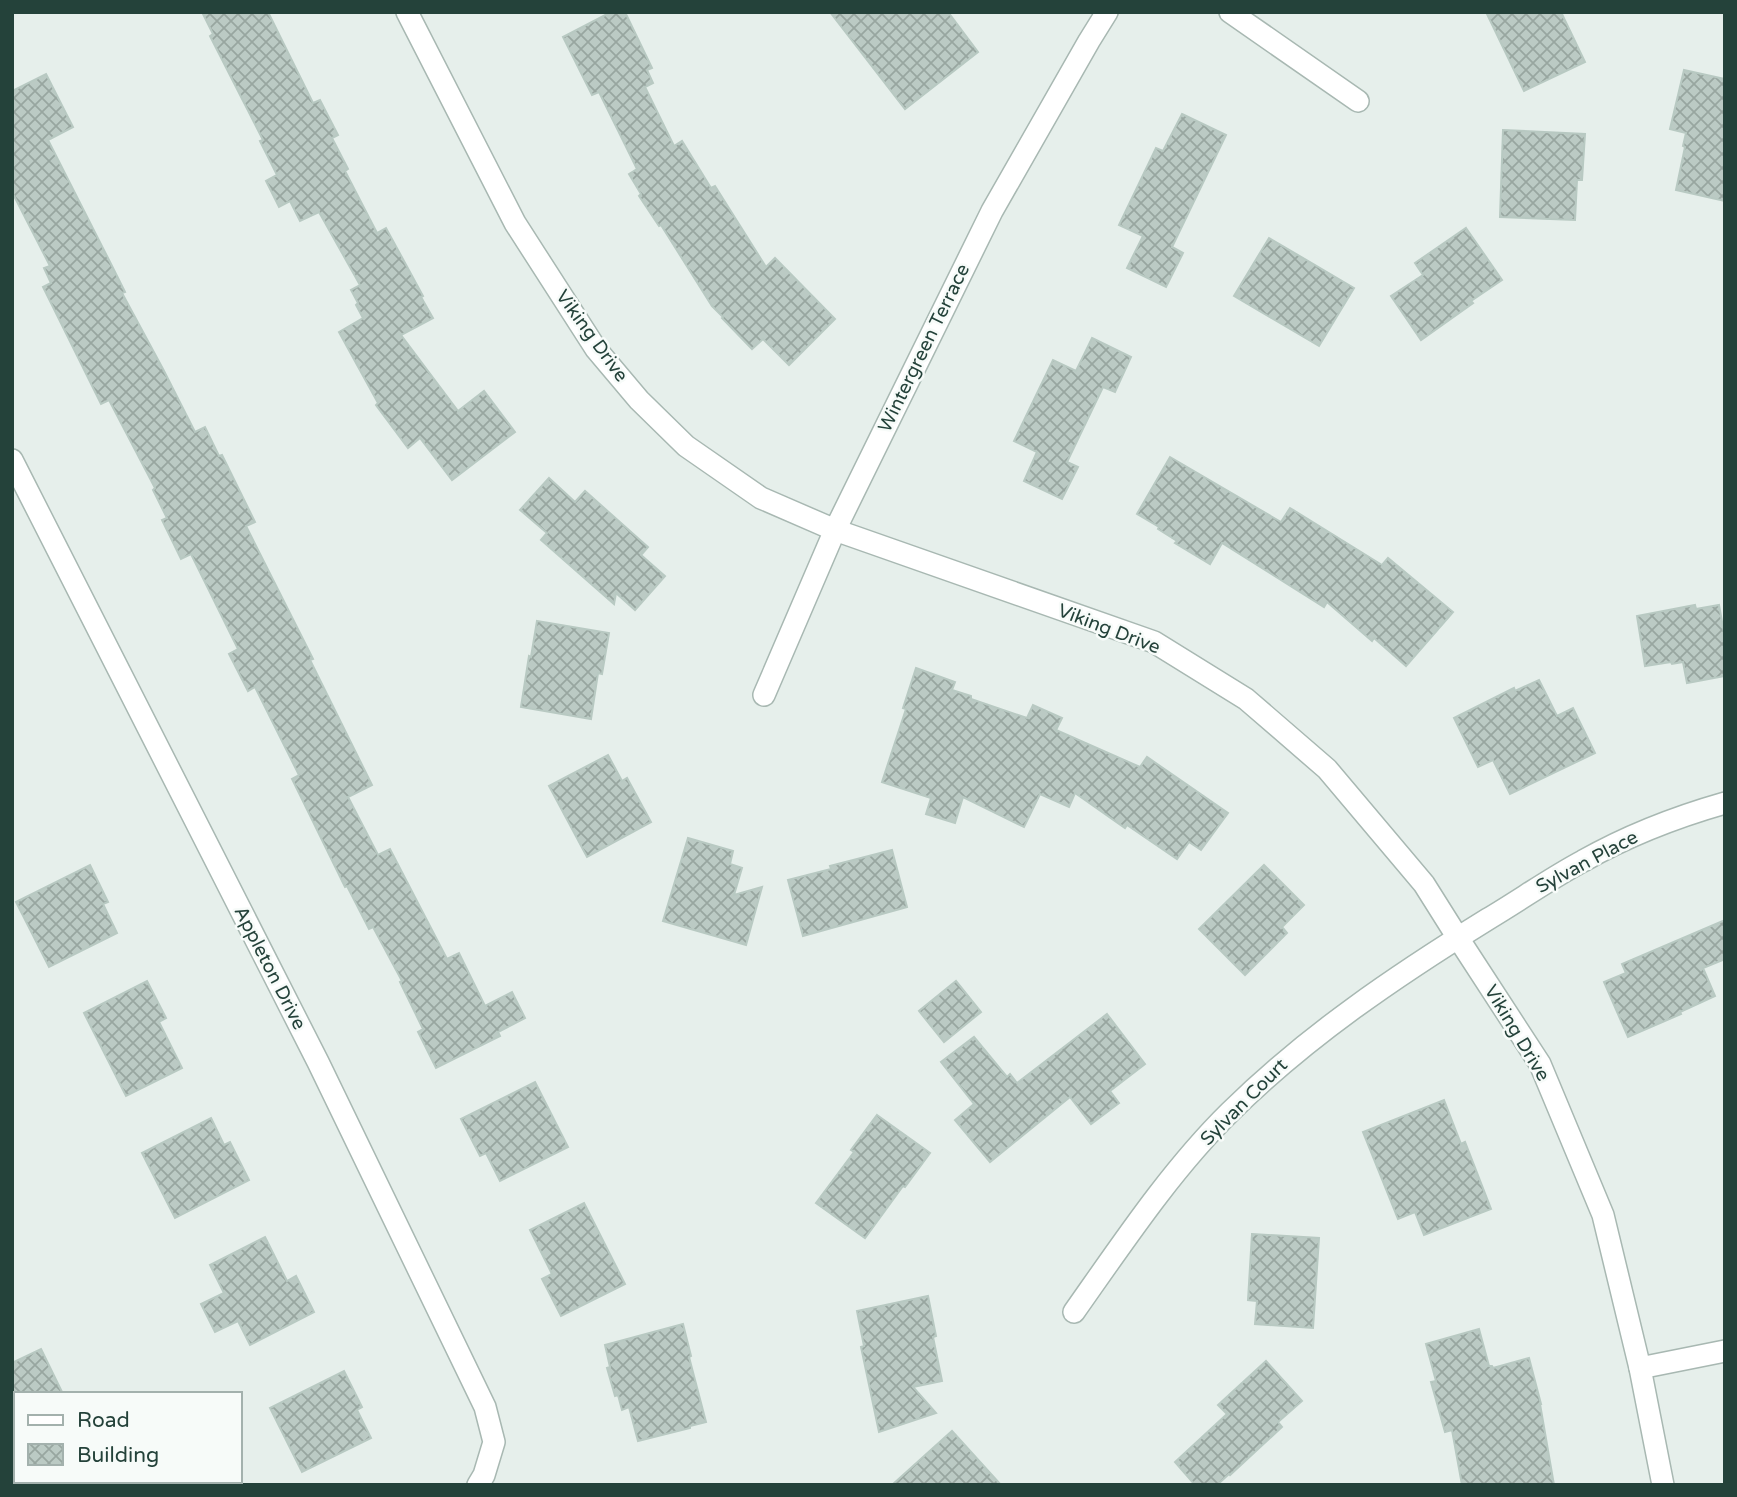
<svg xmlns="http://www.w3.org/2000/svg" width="1737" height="1497" viewBox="0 0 1737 1497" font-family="'Varela Round',sans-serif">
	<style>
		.building { fill: url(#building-cross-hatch); stroke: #b8c9c2; stroke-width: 2 }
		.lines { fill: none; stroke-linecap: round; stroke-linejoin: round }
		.street-casing { stroke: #a8b8b2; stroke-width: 24 }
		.street { stroke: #fff; stroke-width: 21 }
		.labels { text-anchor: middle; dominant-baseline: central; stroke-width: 5; stroke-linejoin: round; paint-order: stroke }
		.street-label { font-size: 19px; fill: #24423a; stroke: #f7fbf9 }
	</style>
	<defs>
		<pattern id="building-cross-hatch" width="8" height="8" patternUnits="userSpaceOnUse" patternTransform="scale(1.75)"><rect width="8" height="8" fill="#bbcac4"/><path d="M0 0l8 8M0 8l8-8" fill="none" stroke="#98a6a0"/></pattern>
	</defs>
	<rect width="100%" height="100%" fill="#e6efeb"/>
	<!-- building -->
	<g class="building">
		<path d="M202 12H268L313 103 320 100 338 135 332 138 348 169 345 171 377 233 386 228 423 296 421 297 433 318 401 335 458 411 484 391 515 432 452 480 420 438 408 448 376 405 378 403 339 332 363 318 356 305 358 303 351 290 360 285 319 212 300 221 290 201 279 207 266 181 277 175 260 141 263 140 210 36 213 34Z"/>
		<path d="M611 12H625L652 68 647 70 653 83 645 87 674 146 682 141 711 188 715 186 766 267 775 258 835 319 789 365 763 339 752 349 722 318 723 317 712 306 661 225 659 226 639 196 641 194 629 174 637 169 599 92 592 95 563 37Z"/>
		<path d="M830 12H948L978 52 905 109Z"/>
		<path d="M1486 12H1561L1585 62 1524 91Z"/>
		<path d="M1684 70 1725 79V201L1676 190 1685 147 1683 146 1686 133 1670 129Z"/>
		<path d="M46 74 73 127 48 140 110 262 125 292 122 293 163 369 195 432 205 427 219 456 222 455 255 522 246 526 313 659 310 660 372 785 348 797 378 855 390 849 447 959 459 953 485 1006 512 992 525 1018 498 1032 500 1036 436 1068 418 1032 423 1029 400 982 402 981 373 927 369 929 347 886 345 887 292 779 299 775 255 687 248 691 229 654 238 649 191 554 181 559 162 520 167 518 153 490 155 488 109 400 101 404 43 287 51 283 44 268 50 266 12 192V91Z"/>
		<path d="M1182 114 1226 135 1172 247 1183 253 1166 287 1127 268 1143 236 1119 225 1156 148 1163 151Z"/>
		<path d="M1503 130 1585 134 1582 180H1577L1575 220 1500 217Z"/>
		<path d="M1466 228 1502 280 1471 301 1473 303 1421 340 1391 296 1423 275 1415 263Z"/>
		<path d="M1269 238 1354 288 1319 346 1234 296Z"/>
		<path d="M1092 338 1131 357 1115 392 1103 387 1067 462 1078 467 1062 499 1024 481 1037 452 1014 441 1053 360 1076 371Z"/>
		<path d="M1170 457 1281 522 1290 508 1382 565 1388 558 1453 612 1406 666 1374 638 1372 641 1327 602 1324 607 1222 543 1210 564 1175 543 1177 541 1158 529 1159 527 1137 514Z"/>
		<path d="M549 478 575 502 585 491 648 547 641 555 665 576 635 610 616 593 614 604 541 540 547 533 520 510Z"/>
		<path d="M1695 605 1696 609 1719 605 1725 638V676L1687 683 1683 662 1672 664 1671 662 1645 666 1637 616Z"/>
		<path d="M537 621 609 633 602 674 598 673 591 719 521 707 529 656 531 657Z"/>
		<path d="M916 668 955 682 952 690 971 696V699L1027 718 1033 705 1062 718 1056 730 1140 767 1147 757 1228 813 1201 850 1189 842 1177 859 1127 825 1125 828 1075 793 1069 807 1040 794 1024 827 963 797 955 823 926 814 931 798 882 782 906 709 903 708Z"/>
		<path d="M1539 680 1557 716 1573 708 1595 753 1510 794 1493 760 1478 767 1454 718 1514 688 1515 691Z"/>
		<path d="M608 755 622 781 627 778 651 822 587 857 549 786Z"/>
		<path d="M688 838 733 851 730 864 742 868 734 895 762 887 746 945 663 921Z"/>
		<path d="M892 850 907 907 803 936 788 880 831 869 830 866Z"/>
		<path d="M90 865 108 902 103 904 117 933 49 967 16 902Z"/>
		<path d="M1264 865 1304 905 1282 927 1287 933 1245 975 1199 929Z"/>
		<path d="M1725 920V959L1703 968 1715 996 1680 1012 1681 1014 1628 1037 1604 982 1626 973 1622 964Z"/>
		<path d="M147 981 166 1018 159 1022 182 1068 126 1096 84 1013Z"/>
		<path d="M956 981 981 1012 944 1042 919 1011Z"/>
		<path d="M1107 1014 1145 1064 1110 1091 1119 1103 1091 1124 1070 1097 990 1162 955 1120 974 1104 941 1062 974 1037 1007 1077 1010 1074 1017 1083Z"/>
		<path d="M535 1082 568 1147 500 1181 486 1153 480 1156 461 1119Z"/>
		<path d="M1444 1100 1461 1144 1465 1142 1491 1209 1424 1235 1415 1212 1398 1219 1363 1132Z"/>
		<path d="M877 1115 930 1153 905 1187 903 1186 865 1238 816 1203 854 1152 851 1150Z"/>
		<path d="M211 1118 224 1145 230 1142 249 1180 175 1218 142 1153Z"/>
		<path d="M584 1203 625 1284 561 1316 542 1279 552 1274 530 1230Z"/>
		<path d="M1252 1234 1319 1238 1313 1328 1255 1324 1257 1301 1248 1300Z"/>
		<path d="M265 1237 287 1281 296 1276 314 1312 250 1345 238 1321 215 1332 201 1304 224 1293 210 1265Z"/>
		<path d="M928 1296 936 1336 933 1337 942 1381 913 1387 936 1413 879 1432 861 1347 864 1346 857 1311Z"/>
		<path d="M683 1324 691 1356 689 1357 706 1422 690 1426V1428L638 1441 629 1407 622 1410 618 1395 615 1396 607 1368 610 1367 605 1345Z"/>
		<path d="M1479 1329 1489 1366H1492L1493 1368 1529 1358 1541 1404H1540L1554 1485H1462L1452 1430 1445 1432 1431 1382 1436 1381 1426 1344Z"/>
		<path d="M41 1349 63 1394H12V1363Z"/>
		<path d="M1266 1361 1302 1401 1278 1422 1282 1427 1230 1475 1229 1474 1217 1485H1195L1175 1462 1227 1414 1218 1405Z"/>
		<path d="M344 1371 362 1407 357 1410 371 1438 302 1472 270 1408Z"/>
		<path d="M952 1431 1001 1485H892Z"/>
	</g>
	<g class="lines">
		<defs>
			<g id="street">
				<path d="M407 12 515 223 596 349 639 400 686 446 761 498 835 530 1154 642 1246 699 1327 769 1424 884 1458 938 1540 1064 1603 1215 1640 1368 1663 1485"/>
				<path d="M1230 12 1358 101"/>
				<path d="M12 460 318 1062 485 1407 494 1442 484 1475 478 1485"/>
				<path d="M764 695 835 530 992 211 1089 41 1107 12"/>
				<path d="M1074 1312C1122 1244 1171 1170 1230 1112 1307 1036 1396 976 1488 919 1520 900 1551 878 1583 861 1627 836 1676 817 1725 803"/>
				<path d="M1640 1368 1725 1351"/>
			</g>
		</defs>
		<!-- street casing -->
		<use href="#street" class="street-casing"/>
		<!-- street -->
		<use href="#street" class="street"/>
	</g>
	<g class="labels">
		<!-- street labels -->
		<g class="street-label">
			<text transform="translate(592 336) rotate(54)">Viking Drive</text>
			<text transform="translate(924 348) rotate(-64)">Wintergreen Terrace</text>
			<text transform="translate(1109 629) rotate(21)">Viking Drive</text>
			<text transform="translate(1587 862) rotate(-28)">Sylvan Place</text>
			<text transform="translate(270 968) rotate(63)">Appleton Drive</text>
			<text transform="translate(1517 1033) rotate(59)">Viking Drive</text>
			<text transform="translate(1244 1102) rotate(-45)">Sylvan Court</text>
		</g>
	</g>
	<!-- border -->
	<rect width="1737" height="1497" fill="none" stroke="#24423a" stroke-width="28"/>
	<!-- legend -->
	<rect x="14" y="1392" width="228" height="91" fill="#f7fbf9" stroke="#a3b1ad" stroke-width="2"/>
	<rect x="28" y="1415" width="35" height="10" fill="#ffffff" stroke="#a3b1ad" stroke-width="2"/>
	<text x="77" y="1427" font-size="21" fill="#24423a">Road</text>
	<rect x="28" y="1444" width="35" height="21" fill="url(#building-cross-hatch)" stroke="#a3b1ad" stroke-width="2"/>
	<text x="77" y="1462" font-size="21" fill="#24423a">Building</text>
</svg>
